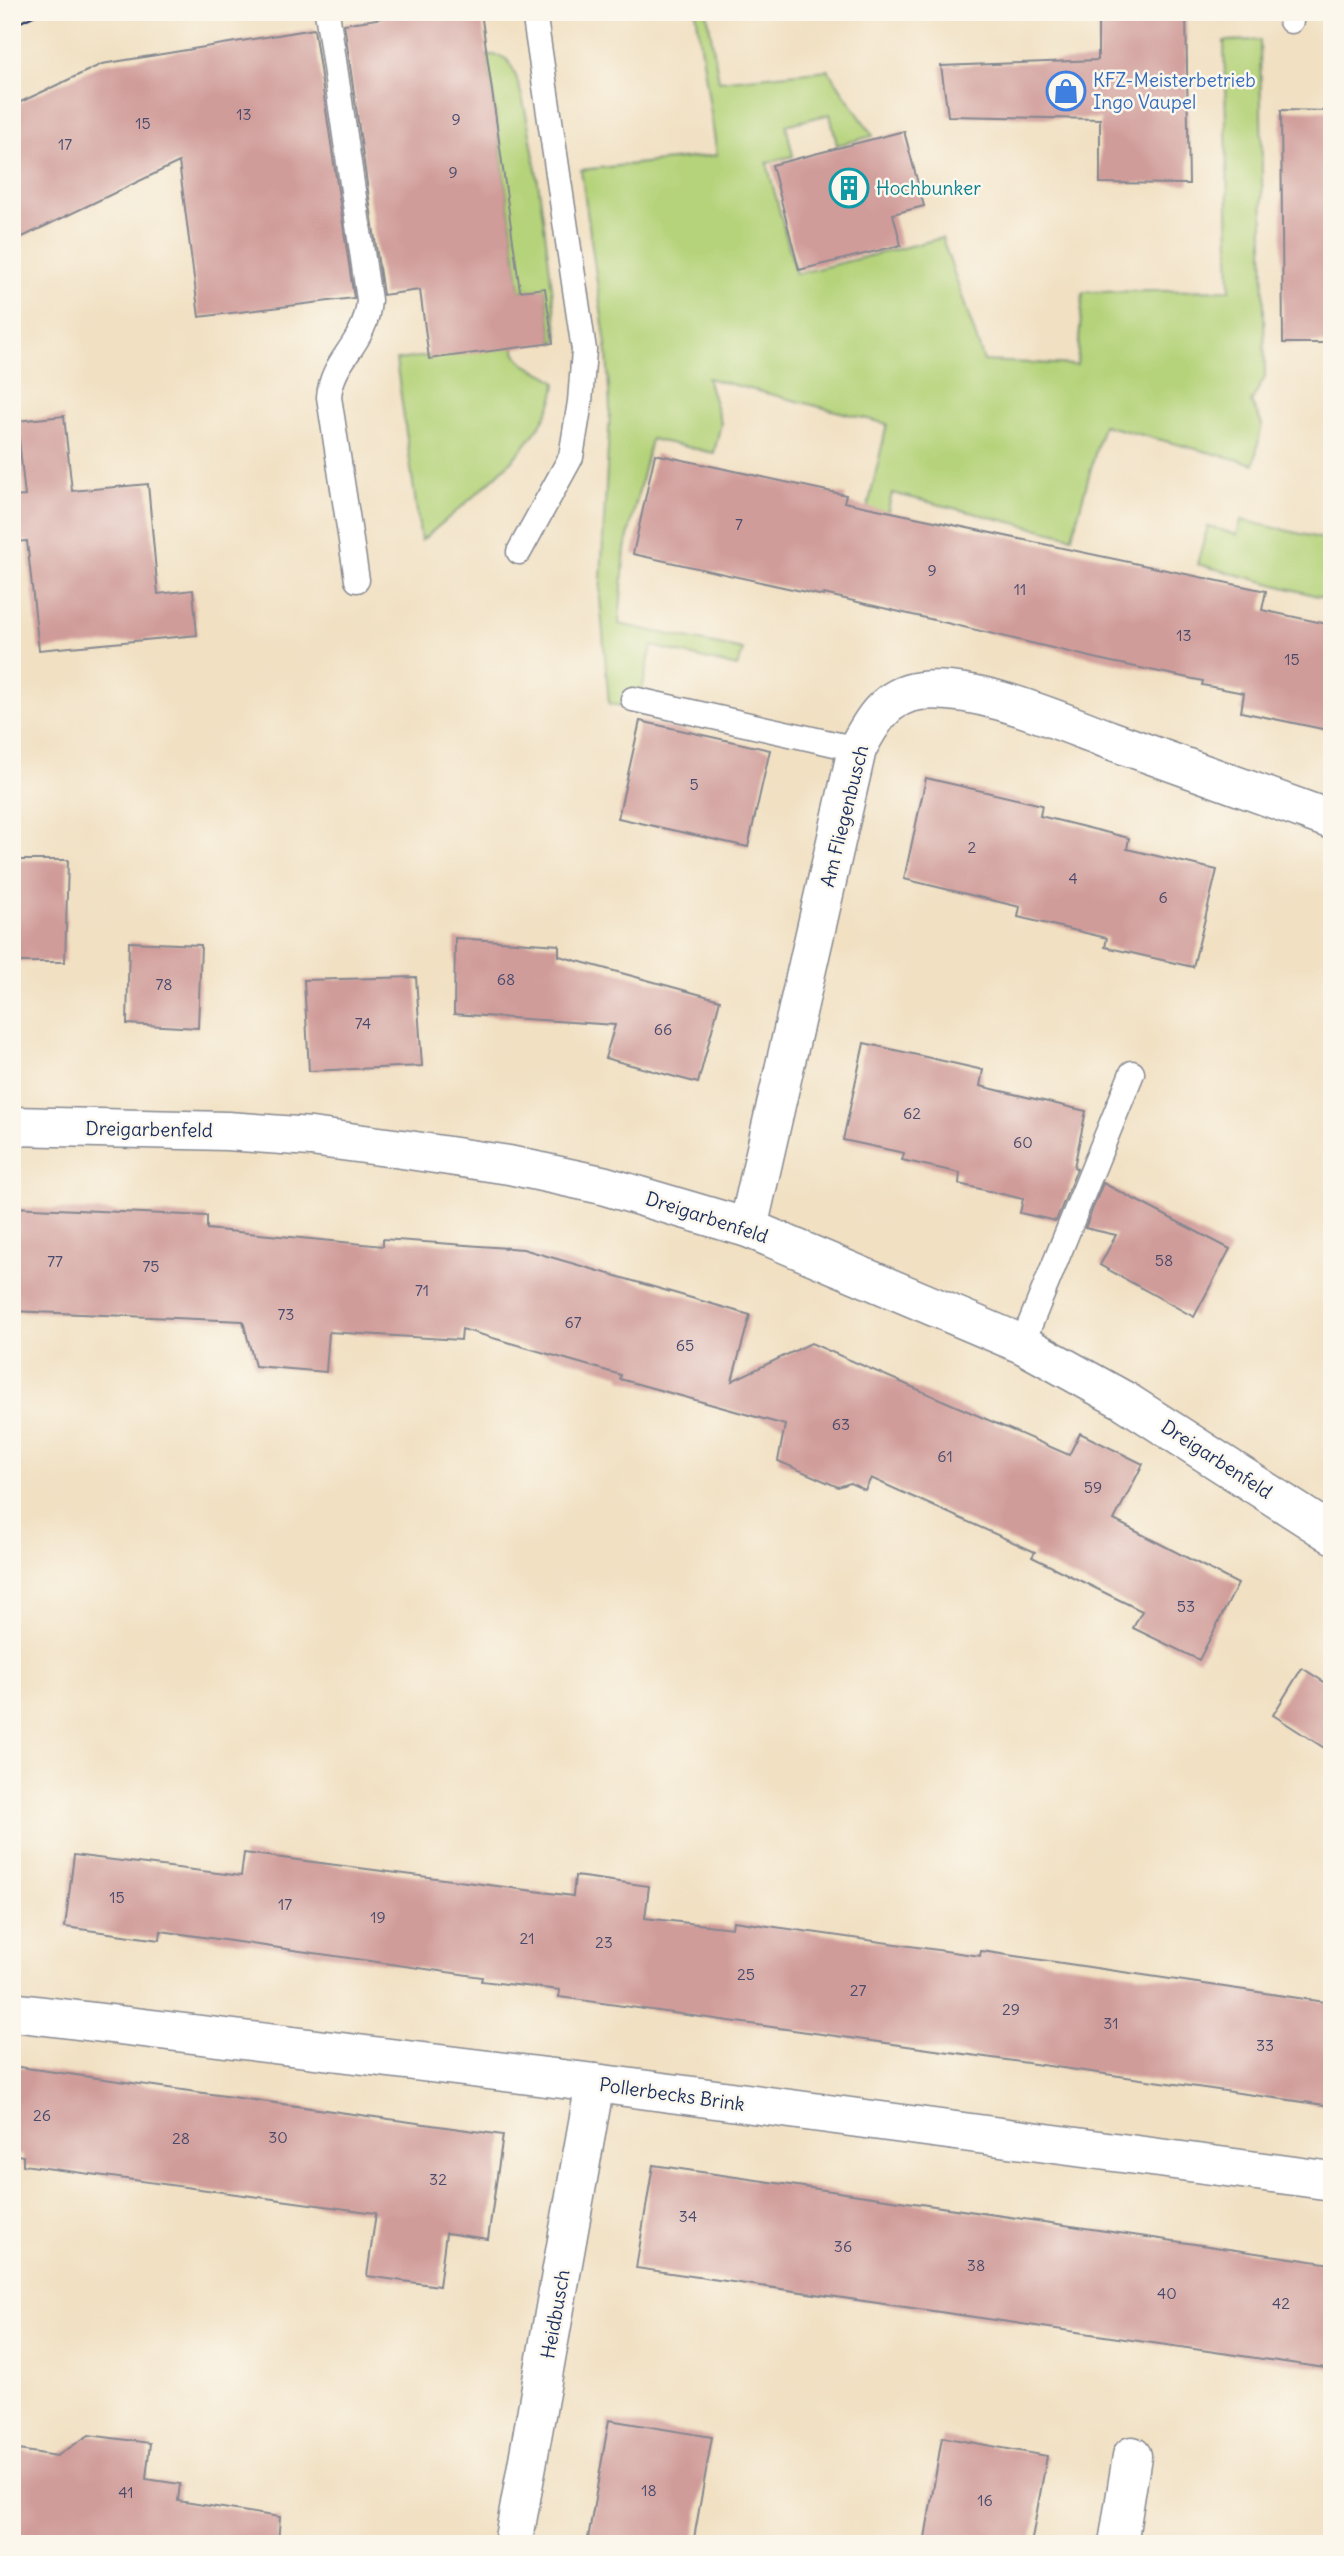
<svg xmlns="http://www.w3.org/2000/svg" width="1344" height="2556" viewBox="0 0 1344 2556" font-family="Delius,sans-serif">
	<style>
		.green { fill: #b5d37a; stroke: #68816c; stroke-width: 2 }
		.building { fill: #d09c9a }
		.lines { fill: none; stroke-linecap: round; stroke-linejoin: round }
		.service-casing { stroke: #868890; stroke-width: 27 }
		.minor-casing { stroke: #868890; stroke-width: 41 }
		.service { stroke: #fff; stroke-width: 24 }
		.minor { stroke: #fff; stroke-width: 38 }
		.tram { stroke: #1b2f5e; stroke-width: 2 }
		.labels { text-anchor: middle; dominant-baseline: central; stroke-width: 5; stroke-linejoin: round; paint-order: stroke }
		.number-label { font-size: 16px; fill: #484a6d }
		.shop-label { font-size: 19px; fill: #366cbe; stroke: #fbf7ec; text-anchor: start }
		.culture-label { font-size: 19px; fill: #0d838f; stroke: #fbf7ec; text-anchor: start }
		.street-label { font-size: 19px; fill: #1b2f5e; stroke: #fbf7ec }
	</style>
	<rect width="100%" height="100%" fill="#fbf7ec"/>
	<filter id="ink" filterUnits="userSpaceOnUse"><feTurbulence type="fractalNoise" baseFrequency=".0143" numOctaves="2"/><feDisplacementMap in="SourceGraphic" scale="14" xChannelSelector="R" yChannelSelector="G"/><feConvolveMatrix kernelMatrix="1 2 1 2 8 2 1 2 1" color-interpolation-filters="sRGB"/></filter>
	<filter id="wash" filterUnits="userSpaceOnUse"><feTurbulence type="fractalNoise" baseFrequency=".00686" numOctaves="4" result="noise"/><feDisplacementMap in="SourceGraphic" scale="28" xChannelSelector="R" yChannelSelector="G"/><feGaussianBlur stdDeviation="1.57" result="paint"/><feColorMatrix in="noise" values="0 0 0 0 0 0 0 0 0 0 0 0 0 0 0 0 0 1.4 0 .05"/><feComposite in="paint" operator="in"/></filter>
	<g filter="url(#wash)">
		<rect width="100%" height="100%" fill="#f1e0c2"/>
		<!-- green -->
		<g class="green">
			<path d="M696 12H707L719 81 828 70 873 136 837 145 830 114 786 125 793 156 767 163 796 274 942 238 984 361 1077 365 1083 292 1230 290 1224 41 1260 40 1265 377 1251 402 1262 424 1254 464 1103 425 1072 537 892 493 881 540 861 537 887 424 707 378 721 423 714 453 651 439 625 549 619 624 743 650 737 667 652 646 638 708 609 704 600 598 610 410 607 352 581 170 717 155Z"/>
			<path d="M487 55C494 55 502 55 507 60 531 82 552 293 558 337L556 342 553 343 545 289 520 291Z"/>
			<path d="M513 345C519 371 539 367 556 382 555 437 461 506 421 541L396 360Z"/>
			<path d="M1241 520 1332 541V600L1197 564 1208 526 1237 535Z"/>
		</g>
		<g id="blocks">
			<!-- building -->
			<g class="building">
				<path d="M382 12H481L520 291 545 288 553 343 429 359 420 290 383 295 344 24 383 18Z"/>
				<path d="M1098 12H1186L1189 184 1100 183V119L948 116 941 66 1098 60Z"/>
				<path d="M314 29 354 298 199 317 179 162 12 242V106L102 64Z"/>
				<path d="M1281 110 1332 111V343H1283Z"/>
				<path d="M904 131 924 206 893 214 901 245 799 270 772 165Z"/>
				<path d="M64 416 72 491 148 484 158 594 193 590 197 635 39 650 27 541 12 542V497L25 496 17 421Z"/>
				<path d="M655 454 846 495 844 502 1266 591 1262 610 1332 625V731L1241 712 1244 693 1202 685 1203 681 1107 661 824 594V596L633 554Z"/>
				<path d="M640 721 770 750 748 847 618 818Z"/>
				<path d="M926 778 1042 805 1040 816 1129 838 1127 849 1217 870 1193 967 1105 947 1107 938 1018 917 1020 907 904 879Z"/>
				<path d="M12 860H68L65 962H14Z"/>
				<path d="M455 938 559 945V956L720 1000 698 1083 605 1058 615 1025 454 1014Z"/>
				<path d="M129 942 201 945 198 1028 127 1024Z"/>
				<path d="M416 977 422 1066 309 1071 304 980Z"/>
				<path d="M864 1043 983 1070 980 1086 1086 1111 1074 1167 1077 1169 1056 1221 1020 1213 1023 1199 959 1184 960 1173 902 1160 904 1153 843 1140Z"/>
				<path d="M1103 1183 1230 1249 1194 1317 1100 1265 1116 1235 1085 1228Z"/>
				<path d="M12 1207 207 1216V1229L383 1246V1239L523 1249 750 1315 732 1381 811 1343 1069 1455 1080 1433 1143 1464 1114 1520 1238 1584 1199 1660 1133 1628 1142 1611 1032 1557 1035 1552 871 1478 865 1490 850 1483 838 1487 778 1461 785 1425 620 1379 621 1375 462 1329 461 1340 329 1332 326 1372 255 1366 243 1321 12 1311Z"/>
				<path d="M1302 1668 1332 1687V1753L1273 1715Z"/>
				<path d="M244 1853 573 1896 575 1876 649 1886 645 1918 732 1928 733 1921 980 1956 981 1951 1332 2003V2106L559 1997 560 1990 481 1981 482 1977 161 1931 160 1940 65 1927 74 1855 241 1876Z"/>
				<path d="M12 2066 503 2135 488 2239 446 2233 439 2286 367 2276 376 2213 23 2165V2156L12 2154Z"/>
				<path d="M653 2165 1332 2264V2369L636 2268Z"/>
				<path d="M609 2420 712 2437 693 2544H587Z"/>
				<path d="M89 2435 150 2443 146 2479 180 2484 178 2501 280 2517 278 2544H12V2449L57 2456Z"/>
				<path d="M942 2437 1047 2456 1031 2544H924Z"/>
			</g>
		</g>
	</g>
	<g filter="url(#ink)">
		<use href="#blocks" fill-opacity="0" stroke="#868890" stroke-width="2"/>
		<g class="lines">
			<defs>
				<g id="service">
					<path d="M327 12 369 300C366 346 332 357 329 397L357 580"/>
					<path d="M1291 12V21"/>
					<path d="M519 552 571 457 580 402 584 350 534 12"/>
					<path d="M633 699 857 749"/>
					<path d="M1022 1344 1132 1073"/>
				</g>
				<g id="minor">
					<path d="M12 1126 227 1131 311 1137 402 1149 509 1165 602 1185 748 1228 1022 1344 1125 1401 1332 1534"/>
					<path d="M748 1228 857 749C871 722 886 695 920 691 979 685 1056 720 1110 740 1184 767 1258 793 1332 820"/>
					<path d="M12 2012 595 2083 1332 2181"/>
					<path d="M513 2544 595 2083"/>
					<path d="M1118 2544 1132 2456"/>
				</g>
			</defs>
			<!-- service casing -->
			<use href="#service" class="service-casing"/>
			<!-- minor casing -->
			<use href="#minor" class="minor-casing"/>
			<!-- service -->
			<use href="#service" class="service"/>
			<!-- minor -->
			<use href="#minor" class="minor"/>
			<!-- tram -->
			<path class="tram" d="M12 26 42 12"/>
		</g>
	</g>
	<!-- icons -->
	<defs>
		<symbol id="shop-ring" viewBox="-11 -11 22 22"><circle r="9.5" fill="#fbf7ec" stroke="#3f7fe0" stroke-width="1.5"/><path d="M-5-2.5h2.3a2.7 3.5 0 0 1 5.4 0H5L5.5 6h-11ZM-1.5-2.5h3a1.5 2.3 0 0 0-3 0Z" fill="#3f7fe0"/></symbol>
		<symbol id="building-ring" viewBox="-11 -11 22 22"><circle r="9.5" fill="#fbf7ec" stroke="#0f9aa8" stroke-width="1.5"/><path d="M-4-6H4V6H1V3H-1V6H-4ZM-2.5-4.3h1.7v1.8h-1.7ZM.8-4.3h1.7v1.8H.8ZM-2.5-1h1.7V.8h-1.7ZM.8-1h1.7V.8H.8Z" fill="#0f9aa8"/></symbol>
	</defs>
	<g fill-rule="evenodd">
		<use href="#shop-ring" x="1044" y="69" width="44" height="44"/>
		<use href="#building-ring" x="827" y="166" width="44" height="44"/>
	</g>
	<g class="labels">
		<!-- number labels -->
		<g class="number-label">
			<text x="244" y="114">13</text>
			<text x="456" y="119">9</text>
			<text x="143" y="123">15</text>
			<text x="65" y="144">17</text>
			<text x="453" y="172">9</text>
			<text x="739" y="524">7</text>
			<text x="932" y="570">9</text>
			<text x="1020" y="589">11</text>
			<text x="1184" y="635">13</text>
			<text x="1292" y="659">15</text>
			<text x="694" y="784">5</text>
			<text x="972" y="847">2</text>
			<text x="1073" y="878">4</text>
			<text x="1163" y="897">6</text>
			<text x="506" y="979">68</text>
			<text x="164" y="984">78</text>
			<text x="363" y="1023">74</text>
			<text x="663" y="1029">66</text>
			<text x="912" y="1113">62</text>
			<text x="1023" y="1142">60</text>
			<text x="1164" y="1260">58</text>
			<text x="55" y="1261">77</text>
			<text x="151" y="1266">75</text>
			<text x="422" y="1290">71</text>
			<text x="286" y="1314">73</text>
			<text x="573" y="1322">67</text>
			<text x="685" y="1345">65</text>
			<text x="841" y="1424">63</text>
			<text x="945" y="1456">61</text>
			<text x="1093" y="1487">59</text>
			<text x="1186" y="1606">53</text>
			<text x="117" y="1897">15</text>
			<text x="285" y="1904">17</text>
			<text x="378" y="1917">19</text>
			<text x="527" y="1938">21</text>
			<text x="604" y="1942">23</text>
			<text x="746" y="1974">25</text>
			<text x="858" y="1990">27</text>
			<text x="1011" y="2009">29</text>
			<text x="1111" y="2023">31</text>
			<text x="1265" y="2045">33</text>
			<text x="42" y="2115">26</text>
			<text x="278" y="2137">30</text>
			<text x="181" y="2138">28</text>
			<text x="438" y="2179">32</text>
			<text x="688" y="2216">34</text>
			<text x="843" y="2246">36</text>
			<text x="976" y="2265">38</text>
			<text x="1167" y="2293">40</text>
			<text x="1281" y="2303">42</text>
			<text x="649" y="2490">18</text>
			<text x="126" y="2492">41</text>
			<text x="985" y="2500">16</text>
		</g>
		<!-- shop labels -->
		<g class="shop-label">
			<text x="1093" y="80">KFZ-Meisterbetrieb<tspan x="1093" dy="22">Ingo Vaupel</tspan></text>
		</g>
		<!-- culture labels -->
		<g class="culture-label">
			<text x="876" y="188">Hochbunker</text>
		</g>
		<!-- street labels -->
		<g class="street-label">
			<text transform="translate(844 816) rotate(-76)">Am Fliegenbusch</text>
			<text transform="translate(149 1129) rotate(1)">Dreigarbenfeld</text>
			<text transform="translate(707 1217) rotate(18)">Dreigarbenfeld</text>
			<text transform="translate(1217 1459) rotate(33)">Dreigarbenfeld</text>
			<text transform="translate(672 2094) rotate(8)">Pollerbecks Brink</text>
			<text transform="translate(555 2314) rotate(-80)">Heidbusch</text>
		</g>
	</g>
	<!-- margin -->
	<rect width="1344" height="2556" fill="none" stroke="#fbf7ec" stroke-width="42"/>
</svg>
